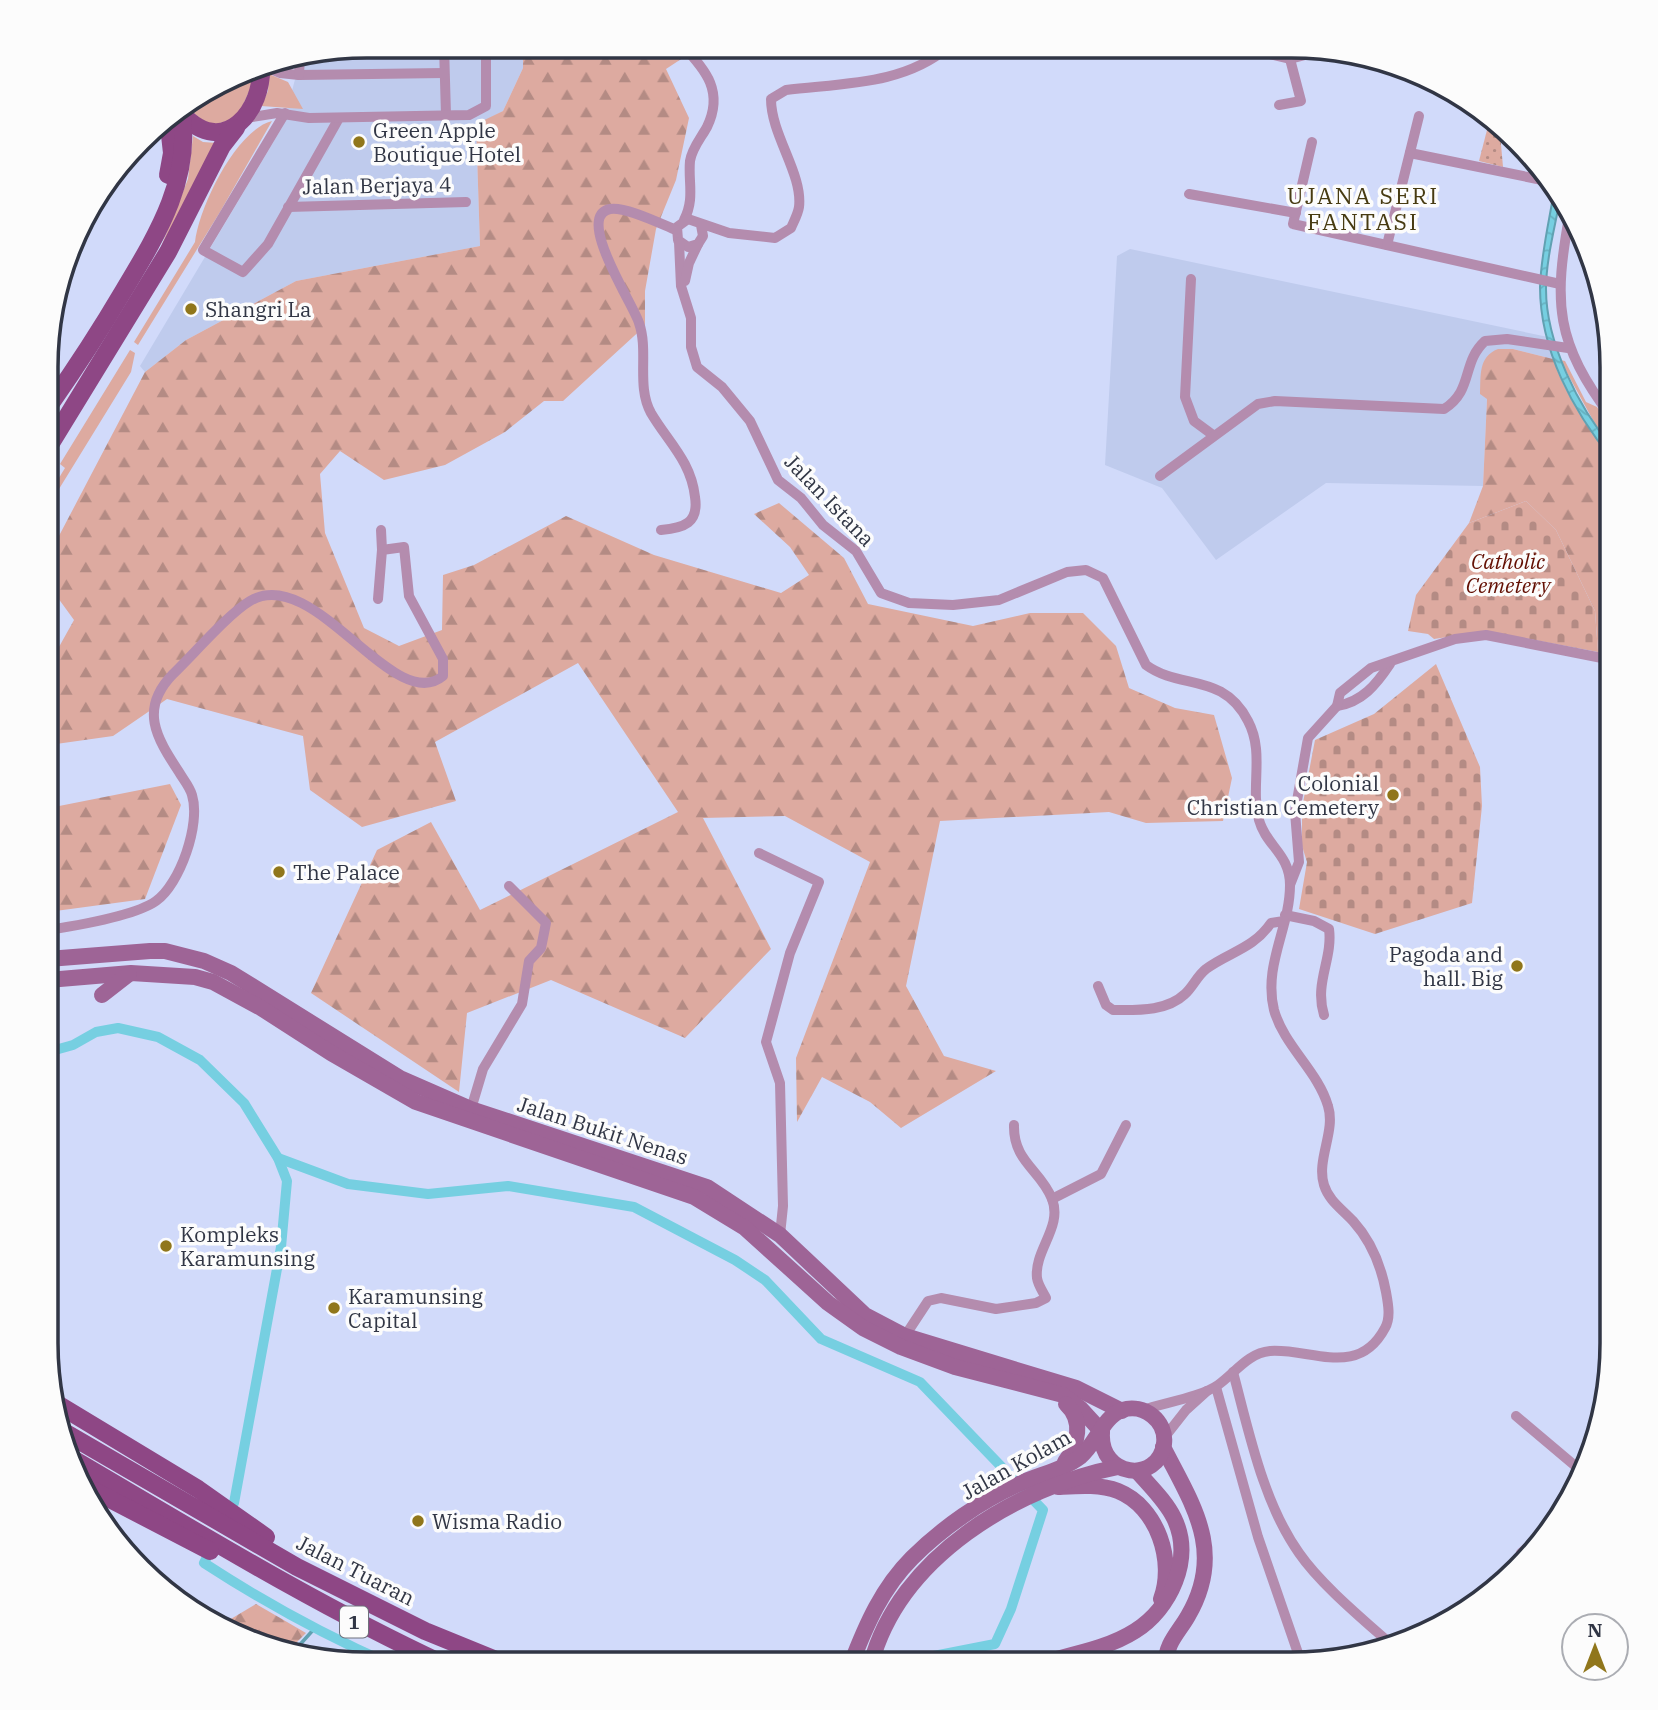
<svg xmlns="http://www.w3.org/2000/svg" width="1658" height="1710" viewBox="0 0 1658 1710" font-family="'IBM Plex Serif',serif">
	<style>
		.built { fill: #bfcbed }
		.green { fill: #ddaaa0 }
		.forest { fill: url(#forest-firs) }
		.cemetery { fill: url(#cemetery-stones) }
		.park { fill: url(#park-dots) }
		.water { fill: url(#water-waves); stroke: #61a1b2; stroke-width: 2 }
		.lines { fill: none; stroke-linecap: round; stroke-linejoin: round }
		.stream { stroke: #61a1b2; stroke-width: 3.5 }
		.canal { stroke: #76cfe1; stroke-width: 10 }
		.minor { stroke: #b48cae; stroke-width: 10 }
		.secondary { stroke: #9e6496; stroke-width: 16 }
		.primary { stroke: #8e4785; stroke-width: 18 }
		.poi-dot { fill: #90761b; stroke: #fcfcfc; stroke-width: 2.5 }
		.labels { text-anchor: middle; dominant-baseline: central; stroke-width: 7; stroke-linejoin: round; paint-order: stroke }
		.shield { fill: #fcfcfc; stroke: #6e717c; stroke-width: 2 }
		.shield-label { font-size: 19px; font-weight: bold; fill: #313645 }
		.poi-label { font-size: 21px; fill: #313645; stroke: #fcfcfc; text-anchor: start }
		.street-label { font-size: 21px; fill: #313645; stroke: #fcfcfc }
		.park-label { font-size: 21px; font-style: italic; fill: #630f03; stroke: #fcfcfc }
		.neighbourhood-label { font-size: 23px; letter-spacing: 2px; fill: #473b12; stroke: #fcfcfc }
		.rim { fill: none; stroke: #313645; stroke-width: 3.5 }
	</style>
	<defs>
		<pattern id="forest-firs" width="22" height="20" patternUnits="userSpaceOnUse" patternTransform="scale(1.75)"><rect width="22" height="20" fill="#ddaaa0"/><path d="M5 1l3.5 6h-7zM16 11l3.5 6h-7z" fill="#b48b84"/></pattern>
		<pattern id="cemetery-stones" width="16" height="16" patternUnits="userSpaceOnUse" patternTransform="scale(1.75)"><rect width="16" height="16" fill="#ddaaa0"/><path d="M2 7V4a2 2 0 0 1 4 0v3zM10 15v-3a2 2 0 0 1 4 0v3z" fill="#b48b84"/></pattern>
		<pattern id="park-dots" width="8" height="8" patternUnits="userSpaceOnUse" patternTransform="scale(1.75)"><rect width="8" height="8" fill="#ddaaa0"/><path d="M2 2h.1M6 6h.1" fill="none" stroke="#b48b84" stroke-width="1.8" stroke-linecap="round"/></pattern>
		<pattern id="water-waves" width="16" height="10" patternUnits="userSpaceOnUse" patternTransform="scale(1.75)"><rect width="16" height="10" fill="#76cfe1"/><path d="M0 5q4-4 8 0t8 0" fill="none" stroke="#67b2c2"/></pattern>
	</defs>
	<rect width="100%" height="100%" fill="#d1dafa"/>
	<!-- built -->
	<g class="built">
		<path d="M366 46H523V68L503 111 476 125 480 246 296 281 186 340 145 372 140 366 283 126 301 56Z"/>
		<path d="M1130 249 1548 337 1553 359 1513 349H1498L1487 398 1483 486 1326 483 1216 560 1162 488 1105 465 1117 256Z"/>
	</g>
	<!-- green -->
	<g class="green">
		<path d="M252 69V85L237 118 210 126 190 110 189 105Z"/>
		<path d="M269 74 288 82 303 109 261 106 268 91Z"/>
		<path d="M272 121 220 212 138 345 134 342 195 242C199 207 236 130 272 121Z"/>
		<path d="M193 136 203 142 217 143 159 252 188 179Z"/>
		<path d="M130 350 135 353 131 372 51 502V484L54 486 65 468 60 464Z"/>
		<path d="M1560 360 1565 361 1586 402 1597 407 1612 428V447L1600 433Z"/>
	</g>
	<!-- forest -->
	<g class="forest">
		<path d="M523 46H701L666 69 689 118 676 180 656 229 645 291V326L563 401H544L505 432 445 465 384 480 340 451 320 474 325 533 364 628 399 646 442 630 443 575 474 565 566 516 654 555 781 593 809 575 790 547 754 514 779 503 844 558 868 604 973 626 1030 613H1083L1116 646 1129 688 1175 708 1214 715 1232 778 1223 821 1146 823 1109 812 940 821 906 986 944 1056 996 1071 901 1128 870 1102 822 1077 797 1122 796 1058 870 862 785 816 703 818 771 949 685 1038 551 980 467 1013 459 1092 311 993 377 850 431 822 480 910 678 812 578 663 435 742 456 801 362 827 310 790 303 736 167 699 113 736 49 745 50 663 74 620 50 587V553L145 372 186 340 296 281 480 246 476 124 503 111 523 68Z"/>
		<path d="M1498 349H1513L1553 359C1565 395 1588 429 1612 459V656L1598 652 1595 611 1556 530 1526 501 1469 523 1483 486 1487 399 1480 394C1481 375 1478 357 1498 349Z"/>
		<path d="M170 784 181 805 145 899 48 912 49 808Z"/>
		<path d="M256 1604 306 1633 292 1647 219 1626Z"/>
	</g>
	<!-- cemetery -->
	<g class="cemetery">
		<path d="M1526 501 1556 530 1595 611 1598 652 1487 631 1434 639 1428 634 1408 631 1416 595 1469 523Z"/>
		<path d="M1436 664 1480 767 1482 806 1472 903 1375 934 1299 909 1307 862 1302 846V808L1315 740 1374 714Z"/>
	</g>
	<!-- park -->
	<path class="park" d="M1487 130 1500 133 1503 167 1479 161Z"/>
	<!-- water -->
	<path class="water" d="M1555 185 1561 193C1556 224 1546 258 1546 289 1546 342 1578 407 1612 447V459C1573 411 1540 350 1540 287 1541 253 1550 218 1555 185Z"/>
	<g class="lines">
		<!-- stream -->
		<path class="stream" d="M296 1649 314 1629"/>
		<!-- canal -->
		<g class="canal">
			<path d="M48 1052 73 1045 96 1032 118 1028 158 1037 200 1060 244 1103 278 1158 287 1181 281 1247 234 1503"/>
			<path d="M278 1158 348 1184 428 1194 508 1186 634 1207 735 1260 765 1280 821 1339 920 1382 1043 1510 1011 1609 995 1644 893 1664"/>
			<path d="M206 1559 204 1563C264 1602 324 1635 390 1664"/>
		</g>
		<!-- minor -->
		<g class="minor">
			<path d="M444 46 446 115"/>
			<path d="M683 46C706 70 724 92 707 127 701 138 692 148 690 161 688 182 695 199 684 220"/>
			<path d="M1246 48 1290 59 1331 48"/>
			<path d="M261 65 280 73 299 75 444 73"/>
			<path d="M299 75 300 56"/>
			<path d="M1279 105 1301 101 1290 59"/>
			<path d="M285 113 203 250 243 272 268 244 339 118"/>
			<path d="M246 118 277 113 309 118 469 115 486 106V46"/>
			<path d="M1312 142 1293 224 1560 284"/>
			<path d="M1410 153 1547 181"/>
			<path d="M1189 194 1296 213"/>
			<path d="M288 207 466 202"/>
			<path d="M1570 212C1553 304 1555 342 1612 418"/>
			<path d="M701 225 703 236 698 244 688 247 678 240 677 227 688 219 729 233 775 238 791 228C794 221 798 214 799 207 803 174 771 135 771 99L786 90C842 83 904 85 948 47"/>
			<path d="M679 242 681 286 691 318V347L697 367 722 387 750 421 778 480 801 498 823 525 856 551 881 593 909 603 953 605 999 600 1067 572 1086 570 1103 578 1146 665C1180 690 1223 672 1248 721 1265 753 1250 786 1259 820 1266 846 1290 854 1290 885 1290 928 1263 965 1274 1010 1284 1046 1318 1071 1328 1106 1336 1131 1316 1160 1324 1185 1329 1201 1342 1209 1353 1221 1372 1242 1381 1265 1386 1292 1388 1303 1391 1318 1385 1328 1358 1379 1311 1348 1270 1351 1248 1353 1235 1373 1218 1385 1201 1397 1163 1403 1143 1410"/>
			<path d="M1387 245 1419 116"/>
			<path d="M1191 279 1185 397 1194 421 1213 435"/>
			<path d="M685 281 689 263 698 244"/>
			<path d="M1160 476 1258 404 1275 401 1444 409C1474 390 1461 363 1485 341L1507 339 1568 348"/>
			<path d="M381 530 382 550"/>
			<path d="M661 530C684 528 699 523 695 497 691 461 668 442 651 413 636 386 649 351 639 323 634 305 574 216 610 209 625 206 661 224 676 230"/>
			<path d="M1337 706C1362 702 1376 685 1390 664"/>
			<path d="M759 853 819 882 790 953 766 1042 780 1083 783 1206 780 1235"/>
			<path d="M1290 885 1299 862 1295 812 1308 738 1337 706 1340 693 1371 668 1455 639 1486 635 1612 660"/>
			<path d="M1285 915 1314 921 1329 929C1333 959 1314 983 1324 1015"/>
			<path d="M48 930C74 926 135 916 156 901 180 884 201 824 192 795 190 787 183 779 179 772 156 737 139 709 173 674 193 655 228 614 250 601 314 563 394 717 443 676V659L409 596 404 547 382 550 378 599"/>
			<path d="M1098 986 1106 1005 1113 1010C1136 1010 1166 1012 1185 994 1193 987 1197 976 1206 969 1229 952 1253 949 1271 923L1284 921"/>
			<path d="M471 1109 483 1069 522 1004 529 961 541 948 546 923 509 886"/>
			<path d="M1052 1199 1101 1174 1126 1125"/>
			<path d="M905 1336 928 1301 941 1298 996 1309 1036 1303 1046 1298C1043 1292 1038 1285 1037 1278 1034 1250 1063 1227 1052 1199 1041 1170 1013 1162 1014 1125"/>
			<path d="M1233 1372C1249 1432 1263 1502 1299 1553 1321 1585 1365 1621 1394 1647"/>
			<path d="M1216 1387 1258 1537 1300 1659"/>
			<path d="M1516 1416 1580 1470"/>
			<path d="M1164 1438 1186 1410 1207 1391"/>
			<path d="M1521 1553 1537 1539"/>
		</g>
		<!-- secondary -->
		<g class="secondary">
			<path d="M48 959 150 951H165L204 961 231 973 400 1078 471 1109 707 1187 780 1235 865 1315 905 1336 1076 1388 1122 1411"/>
			<path d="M48 980 131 973 195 977 213 982 261 1008 331 1053 416 1102 694 1197 745 1228 828 1303 863 1328 901 1347 955 1367 1063 1395 1080 1408 1102 1432"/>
			<path d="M102 995 129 974"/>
			<path d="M1163 1447C1192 1504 1226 1551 1188 1616 1179 1632 1165 1644 1166 1664"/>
			<path d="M1065 1462C1078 1444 1084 1421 1066 1404"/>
			<path d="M1058 1487C1077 1486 1100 1484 1118 1491 1158 1507 1175 1562 1161 1599"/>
			<path d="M851 1664C866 1625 882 1588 912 1558 942 1528 982 1500 1021 1483 1041 1474 1063 1470 1080 1457 1096 1444 1103 1417 1122 1410 1144 1403 1167 1421 1164 1444 1158 1484 1099 1478 1102 1432"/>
			<path d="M871 1664C899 1557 1017 1487 1118 1467"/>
			<path d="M1037 1664C1069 1655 1107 1649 1135 1631 1170 1609 1194 1559 1174 1518 1166 1501 1149 1485 1137 1471"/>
		</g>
		<!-- primary -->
		<g class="primary">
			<path d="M182 114C224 159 264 111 261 64"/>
			<path d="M168 175 172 153 168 117"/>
			<path d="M51 403C77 366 101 329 124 290 157 235 193 177 181 110"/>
			<path d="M51 443 168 252 222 146 236 128"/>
			<path d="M54 1402 198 1489 266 1537"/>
			<path d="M59 1429 297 1567 425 1631 506 1664"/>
			<path d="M66 1455C191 1528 312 1603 443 1664"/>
			<path d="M81 1484 210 1551"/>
		</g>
	</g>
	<!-- markers -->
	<g class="poi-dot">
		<circle cx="359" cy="142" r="7"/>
		<circle cx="191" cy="309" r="7"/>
		<circle cx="1393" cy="795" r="7"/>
		<circle cx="279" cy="872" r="7"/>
		<circle cx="1517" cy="966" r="7"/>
		<circle cx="166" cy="1246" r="7"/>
		<circle cx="334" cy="1308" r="7"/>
		<circle cx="418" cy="1521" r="7"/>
	</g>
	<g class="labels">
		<!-- shield labels -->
		<rect class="shield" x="340" y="1606.5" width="28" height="31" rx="5"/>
		<g class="shield-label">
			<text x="354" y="1622">1</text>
		</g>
		<!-- poi labels -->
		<g class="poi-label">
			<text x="373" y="130">Green Apple<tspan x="373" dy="24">Boutique Hotel</tspan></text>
			<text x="205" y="309">Shangri La</text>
			<text x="1379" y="783" text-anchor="end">Colonial<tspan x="1379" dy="24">Christian Cemetery</tspan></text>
			<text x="293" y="872">The Palace</text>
			<text x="1503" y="954" text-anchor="end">Pagoda and<tspan x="1503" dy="24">hall. Big</tspan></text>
			<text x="180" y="1234">Kompleks<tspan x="180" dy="24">Karamunsing</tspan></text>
			<text x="348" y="1296">Karamunsing<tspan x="348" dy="24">Capital</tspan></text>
			<text x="432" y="1521">Wisma Radio</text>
		</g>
		<!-- street labels -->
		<g class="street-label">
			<text transform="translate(377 185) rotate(-1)">Jalan Berjaya 4</text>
			<text transform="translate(830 500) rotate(46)">Jalan Istana</text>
			<text transform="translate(603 1130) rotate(18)">Jalan Bukit Nenas</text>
			<text transform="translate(1016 1464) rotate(-29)">Jalan Kolam</text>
			<text transform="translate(356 1570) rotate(27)">Jalan Tuaran</text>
		</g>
		<!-- park labels -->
		<g class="park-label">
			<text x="1508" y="561">Catholic<tspan x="1508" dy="24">Cemetery</tspan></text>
		</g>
		<!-- neighbourhood labels -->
		<g class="neighbourhood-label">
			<text x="1363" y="195">UJANA SERI<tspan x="1363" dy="26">FANTASI</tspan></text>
		</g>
	</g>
	<!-- crop -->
	<path d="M0 0H1658V1710H0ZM367 58H1291A309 309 0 0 1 1600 367V1343A309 309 0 0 1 1291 1652H367A309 309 0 0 1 58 1343V367A309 309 0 0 1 367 58Z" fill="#fcfcfc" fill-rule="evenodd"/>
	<path class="rim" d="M367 58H1291A309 309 0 0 1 1600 367V1343A309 309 0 0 1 1291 1652H367A309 309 0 0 1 58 1343V367A309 309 0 0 1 367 58Z"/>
	<!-- north arrow -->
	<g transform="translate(1595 1647)"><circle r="33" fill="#fcfcfc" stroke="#abadb3" stroke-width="2"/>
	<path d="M0-5L12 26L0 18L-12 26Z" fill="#90761b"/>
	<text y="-10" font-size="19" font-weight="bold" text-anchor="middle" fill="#313645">N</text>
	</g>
</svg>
